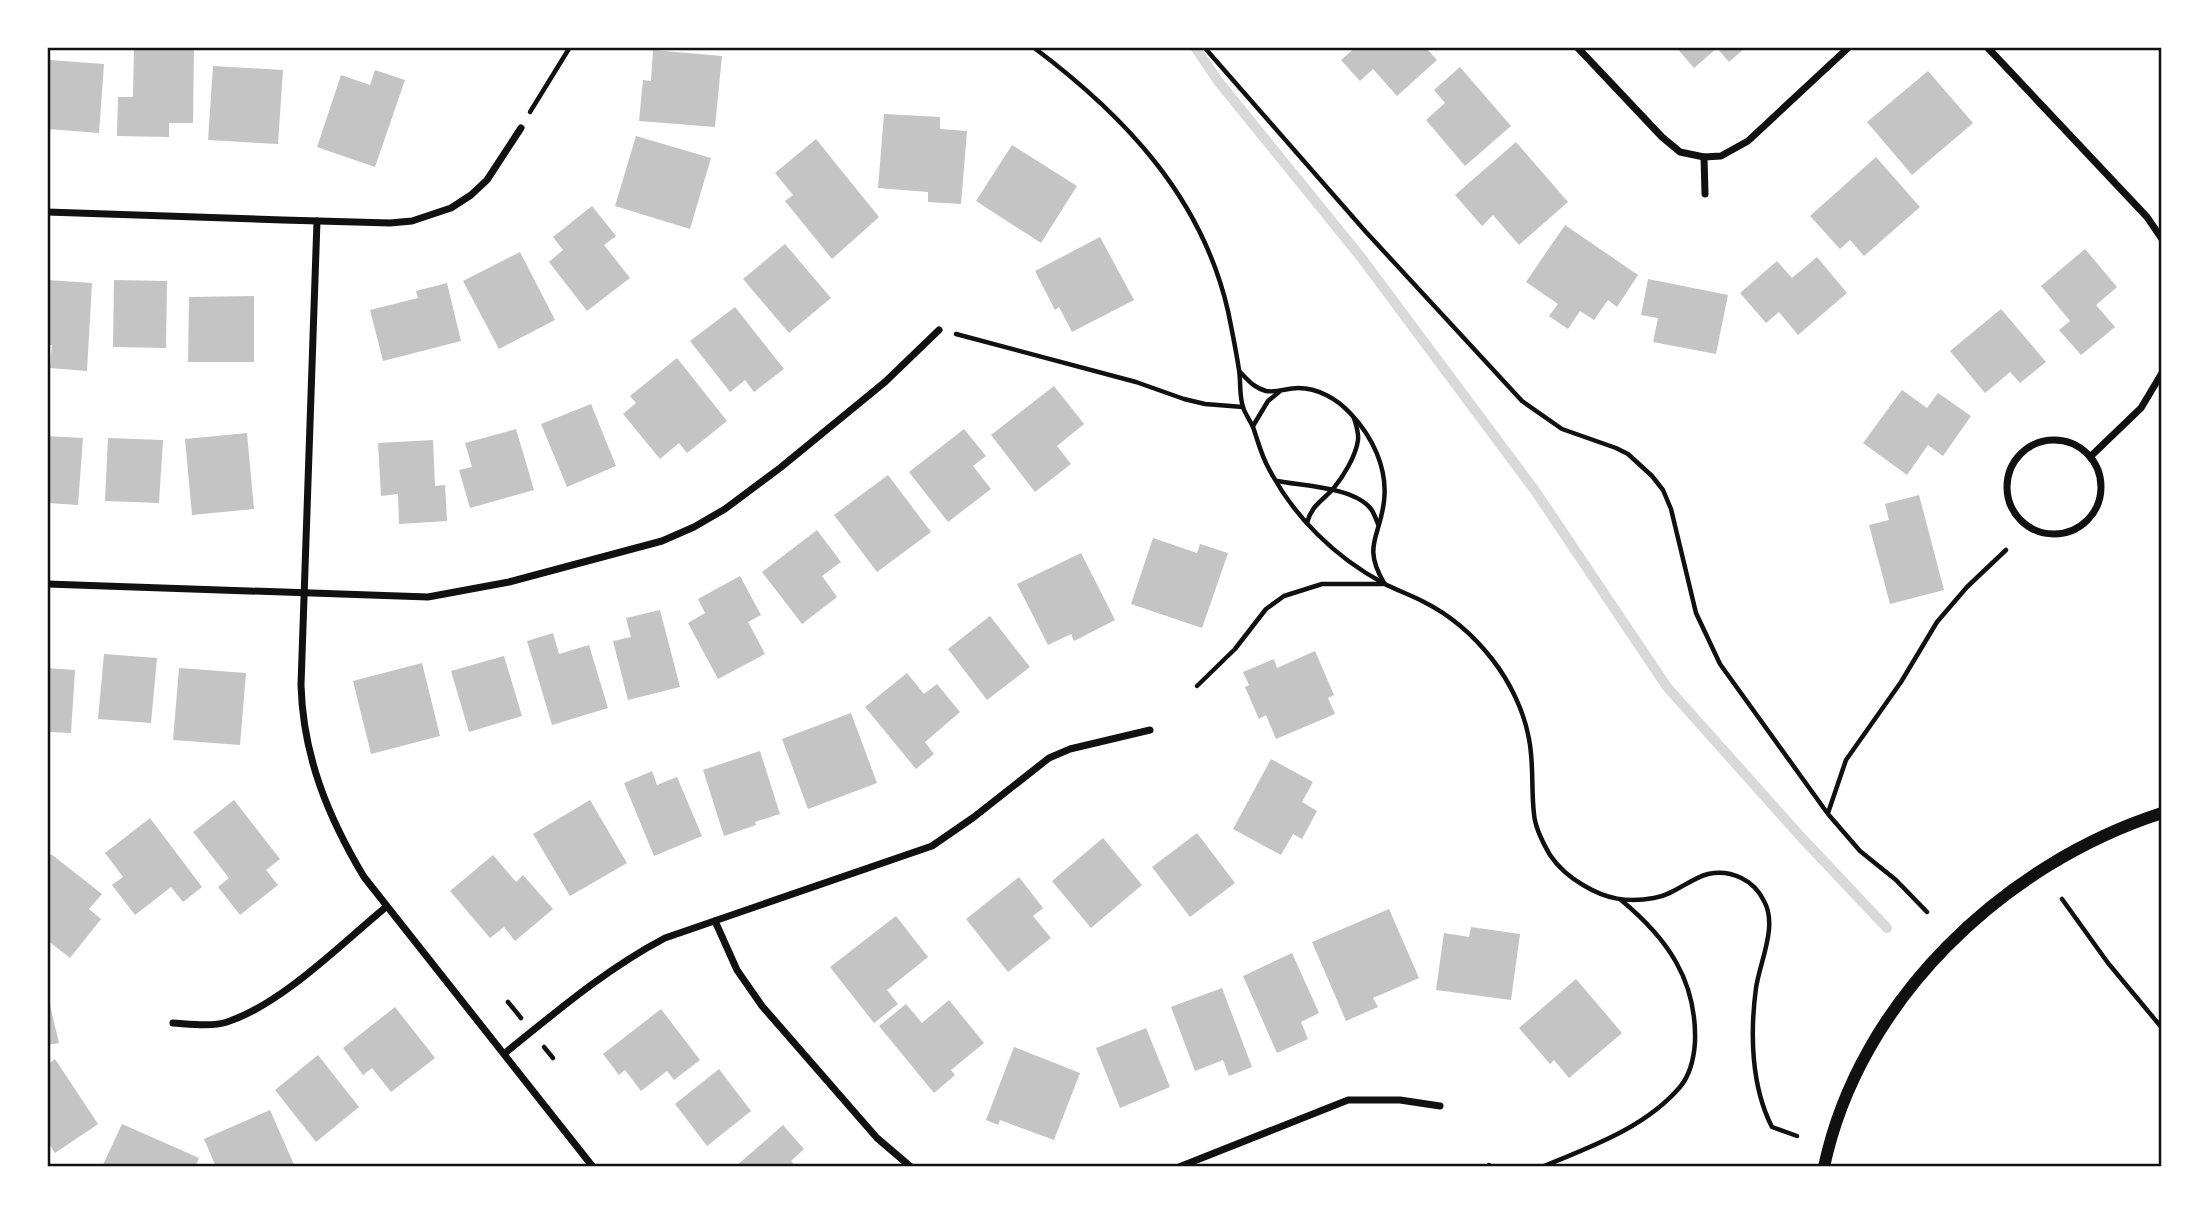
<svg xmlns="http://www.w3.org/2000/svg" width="2209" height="1214" viewBox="0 0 2209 1214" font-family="'Varela Round',sans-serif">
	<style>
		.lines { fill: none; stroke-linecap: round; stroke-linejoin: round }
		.stream { stroke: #d9d9d9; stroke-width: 10 }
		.building { fill: #c4c4c4 }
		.path { stroke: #111; stroke-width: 4.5 }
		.minor { stroke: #111; stroke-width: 7 }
		.tertiary { stroke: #111; stroke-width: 12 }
		.neatline { fill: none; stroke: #111; stroke-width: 2.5 }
	</style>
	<rect width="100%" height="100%" fill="#fff"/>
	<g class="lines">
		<!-- stream -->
		<path class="stream" d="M1195 47 1218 81 1360 256 1536 492 1667 687 1802 838 1887 928"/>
	</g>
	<!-- building -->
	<g class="building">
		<path d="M134 47H194L193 123H169V137L117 136 118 97H133Z"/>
		<path d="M1356 47H1425L1437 60 1397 96 1373 69 1360 81 1341 60Z"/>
		<path d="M1676 47H1746L1729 62 1717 48 1694 68Z"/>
		<path d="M653 50 722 56 715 127 639 121 643 80 651 81Z"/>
		<path d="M50 60 104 64 99 133 47 129Z"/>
		<path d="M213 66 283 70 278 144 208 140Z"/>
		<path d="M1460 67 1511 126 1465 166 1426 120 1445 103 1434 90Z"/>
		<path d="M375 70 405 80 375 167 317 147 341 75 370 85Z"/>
		<path d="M1928 71 1973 123 1912 175 1867 122Z"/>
		<path d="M884 114 940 117V129L967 131 961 204 928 202V192L878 188Z"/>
		<path d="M636 136 711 158 690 229 615 206Z"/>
		<path d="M816 139 879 217 832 259 785 201 793 195 775 173Z"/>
		<path d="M1516 142 1568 202 1519 245 1493 215 1482 226 1455 195Z"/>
		<path d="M1012 145 1077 186 1041 243 976 201Z"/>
		<path d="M1876 157 1920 207 1864 256 1850 240 1840 249 1810 216Z"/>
		<path d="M592 206 616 236 604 245 630 278 587 311 549 262 563 250 553 237Z"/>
		<path d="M1565 225 1638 275 1617 307 1608 300 1594 320 1580 311 1568 329 1549 316 1558 304 1526 282Z"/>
		<path d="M1100 237 1134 300 1072 332 1059 307 1055 310 1035 271Z"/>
		<path d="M785 244 831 298 789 333 743 279Z"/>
		<path d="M2085 249 2117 287 2096 305 2115 327 2081 355 2059 330 2070 321 2041 286Z"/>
		<path d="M520 252 555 320 499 349 463 281Z"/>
		<path d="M1817 257 1847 293 1798 335 1779 312 1766 323 1740 293 1777 261 1792 278Z"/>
		<path d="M1648 279 1728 295 1716 354 1653 342 1658 318 1641 315Z"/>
		<path d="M47 280 92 283 87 371 50 368 52 345H47Z"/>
		<path d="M114 280 167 281 166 348 113 347Z"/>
		<path d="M447 283 461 341 383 361 370 310 418 298 416 291Z"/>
		<path d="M254 296V362H188L189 297Z"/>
		<path d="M735 307 784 369 754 392 745 380 730 392 690 341Z"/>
		<path d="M2001 309 2046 362 2020 383 2010 372 1985 393 1950 351Z"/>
		<path d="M677 358 727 421 687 453 679 443 660 459 623 414 636 403 630 396Z"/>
		<path d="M1054 386 1084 424 1057 446 1071 464 1035 492 991 435Z"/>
		<path d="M1902 390 1927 408 1938 393 1971 416 1943 456 1928 445 1907 475 1863 443Z"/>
		<path d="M591 404 616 466 567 487 541 424Z"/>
		<path d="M516 429 534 490 470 508 459 470 472 467 465 443Z"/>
		<path d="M964 429 986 456 973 466 991 489 948 522 909 472Z"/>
		<path d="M247 433 254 509 192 515 185 439Z"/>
		<path d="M47 436 83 438 78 505 47 503Z"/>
		<path d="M108 438 163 440 159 503 105 501Z"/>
		<path d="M433 440 435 486 445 485 447 521 399 524 398 494 381 496 378 443Z"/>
		<path d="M888 475 931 532 877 572 834 515Z"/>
		<path d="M1919 495 1944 590 1890 604 1869 525 1889 520 1885 504Z"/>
		<path d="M817 530 841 562 822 576 837 597 802 624 762 572Z"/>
		<path d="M1153 538 1197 553 1200 544 1228 553 1202 628 1131 604Z"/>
		<path d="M1081 553 1115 620 1074 641 1071 634 1048 645 1017 584Z"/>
		<path d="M740 576 761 615 748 622 765 654 718 679 688 623 705 613 698 599Z"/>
		<path d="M660 610 680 687 628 700 613 641 631 637 626 618Z"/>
		<path d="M990 616 1030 667 987 700 948 649Z"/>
		<path d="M553 633 559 654 589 645 608 708 552 725 527 641Z"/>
		<path d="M1315 651 1334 695 1328 698 1335 714 1276 739 1266 715 1259 719 1245 687 1249 685 1243 672 1274 659 1277 668Z"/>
		<path d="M104 654 157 658 151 723 98 719Z"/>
		<path d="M504 656 522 716 469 732 451 671Z"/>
		<path d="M422 663 440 736 371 754 353 681Z"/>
		<path d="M47 668 75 670 71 733 47 732Z"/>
		<path d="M179 668 246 673 240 745 173 740Z"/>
		<path d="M907 673 924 694 937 684 960 712 925 742 934 754 916 769 865 707Z"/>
		<path d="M851 713 877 783 808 809 782 739Z"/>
		<path d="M760 751 780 814 755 822 756 825 724 836 703 770Z"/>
		<path d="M1271 759 1313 782 1302 802 1317 811 1302 839 1293 834 1281 855 1233 829Z"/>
		<path d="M652 771 657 785 677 777 702 836 654 856 624 783Z"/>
		<path d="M234 800 280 859 266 870 278 885 240 915 218 887 229 878 193 832Z"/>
		<path d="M590 800 627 863 570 896 533 834Z"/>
		<path d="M150 818 202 887 183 902 171 887 135 915 112 885 123 877 105 853Z"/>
		<path d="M1197 833 1235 883 1190 917 1152 867Z"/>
		<path d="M1103 838 1142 885 1091 928 1052 881Z"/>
		<path d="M51 854 102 894 89 909 101 919 70 958 47 940V926L50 923 47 921V859Z"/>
		<path d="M493 855 516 882 523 875 553 909 515 941 504 927 490 938 450 891Z"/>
		<path d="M1019 877 1043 908 1033 916 1051 938 1008 972 966 919Z"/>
		<path d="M1389 909 1419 978 1373 998 1378 1007 1346 1021 1312 942Z"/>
		<path d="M896 916 928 957 887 990 898 1004 874 1023 830 967Z"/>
		<path d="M1471 927 1520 934 1511 1000 1436 990 1444 933 1469 937Z"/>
		<path d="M1292 953 1319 1013 1301 1022 1308 1039 1277 1053 1243 976Z"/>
		<path d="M1576 979 1622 1033 1569 1078 1554 1060 1550 1064 1519 1028Z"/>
		<path d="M1222 988 1252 1067 1229 1076 1223 1060 1195 1071 1171 1007Z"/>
		<path d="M47 993 59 1043 47 1045Z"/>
		<path d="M949 1000 984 1043 951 1070 955 1075 934 1093 879 1026 906 1004 922 1023Z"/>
		<path d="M395 1007 435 1058 391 1092 372 1068 363 1075 343 1048Z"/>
		<path d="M661 1009 700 1060 674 1080 667 1071 641 1091 625 1070 619 1075 603 1054Z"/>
		<path d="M1146 1028 1170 1087 1120 1108 1096 1048Z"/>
		<path d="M1014 1047 1080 1073 1054 1140 1000 1120 998 1125 986 1120Z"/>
		<path d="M318 1055 359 1107 316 1142 275 1090Z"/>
		<path d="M55 1059 98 1124 55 1153 47 1141V1065Z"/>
		<path d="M719 1069 751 1111 707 1146 675 1104Z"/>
		<path d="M270 1110 295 1167H216L204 1139Z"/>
		<path d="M122 1124 199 1158 195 1167H102Z"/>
		<path d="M783 1125 804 1149 791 1161 796 1167H735Z"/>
	</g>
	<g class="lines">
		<!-- path -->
		<g class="path">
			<path d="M1033 47C1124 115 1202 197 1228 311 1232 331 1236 350 1239 370 1241 382 1239 395 1243 407 1245 414 1250 420 1253 427 1258 441 1261 455 1269 469 1294 517 1335 557 1383 583 1396 590 1411 595 1424 602 1450 615 1474 636 1492 659 1510 682 1524 711 1529 739 1534 764 1531 789 1534 814 1535 828 1543 843 1550 855 1558 867 1571 878 1583 885 1606 899 1627 903 1654 898 1674 895 1689 879 1708 874 1731 869 1754 880 1764 901 1778 926 1760 961 1756 988 1750 1033 1751 1086 1772 1127L1797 1136"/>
			<path d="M1204 47 1366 232 1522 401 1562 429 1616 448 1628 454 1652 476 1663 490 1671 509 1696 613 1720 664 1828 814 1860 851 1896 880 1927 912"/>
			<path d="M530 112 570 47"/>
			<path d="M956 334 1136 382 1184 399 1205 404 1243 407"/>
			<path d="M1240 372C1248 380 1254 388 1266 391 1277 393 1287 388 1298 388 1318 388 1337 399 1350 413 1372 436 1388 468 1384 501 1380 538 1362 545 1384 583"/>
			<path d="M1253 426 1268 401 1279 392"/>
			<path d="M1277 481C1303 486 1354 487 1371 509 1374 513 1376 519 1378 524"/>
			<path d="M1307 523C1311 506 1322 501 1333 489 1343 477 1356 456 1358 440 1359 433 1356 425 1354 418"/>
			<path d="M1197 686 1235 649 1266 609 1284 596 1322 584H1383"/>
			<path d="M1828 813 1846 760 1901 682 1937 622 1967 587 2006 550"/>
			<path d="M2062 899 2108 963 2162 1028"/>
			<path d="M508 1002 521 1018"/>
			<path d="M544 1047 553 1058"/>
			<path d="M1489 1165 1492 1167"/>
			<path d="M1542 1167C1590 1147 1645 1128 1680 1087 1690 1075 1694 1057 1695 1042 1697 980 1667 938 1621 900"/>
		</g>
		<!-- minor -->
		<g class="minor">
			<path d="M1577 47 1662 137 1680 152 1704 157 1721 156 1748 141 1849 47"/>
			<path d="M1987 47 2147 217 2162 239"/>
			<path d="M1704 157 1705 194"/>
			<path d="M47 212 283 220 390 223 412 221 451 208 471 195 487 180 521 128"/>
			<path d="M317 221 301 685C303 756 328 817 364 877L593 1167"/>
			<circle cx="2054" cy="487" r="47"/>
			<path d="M2091 456 2141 408 2162 373"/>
			<path d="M47 584 428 597 509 582 662 541 694 527 725 509 780 468 885 382 939 330"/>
			<path d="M715 921 737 970 762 1006 877 1138 911 1167"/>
			<path d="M173 1023C190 1024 211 1027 227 1022 282 1004 341 944 386 907"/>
			<path d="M505 1053C556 1012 606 969 665 938L932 846 974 817 1049 758 1070 749 1150 730"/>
			<path d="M1179 1167 1348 1100H1400L1440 1106"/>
		</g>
		<!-- tertiary -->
		<path class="tertiary" d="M1824 1167C1859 1001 2003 864 2162 813"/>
	</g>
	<!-- border -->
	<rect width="2209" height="1214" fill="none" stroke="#ffffff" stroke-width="98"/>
	<rect x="49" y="49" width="2111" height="1116" class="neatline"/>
</svg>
